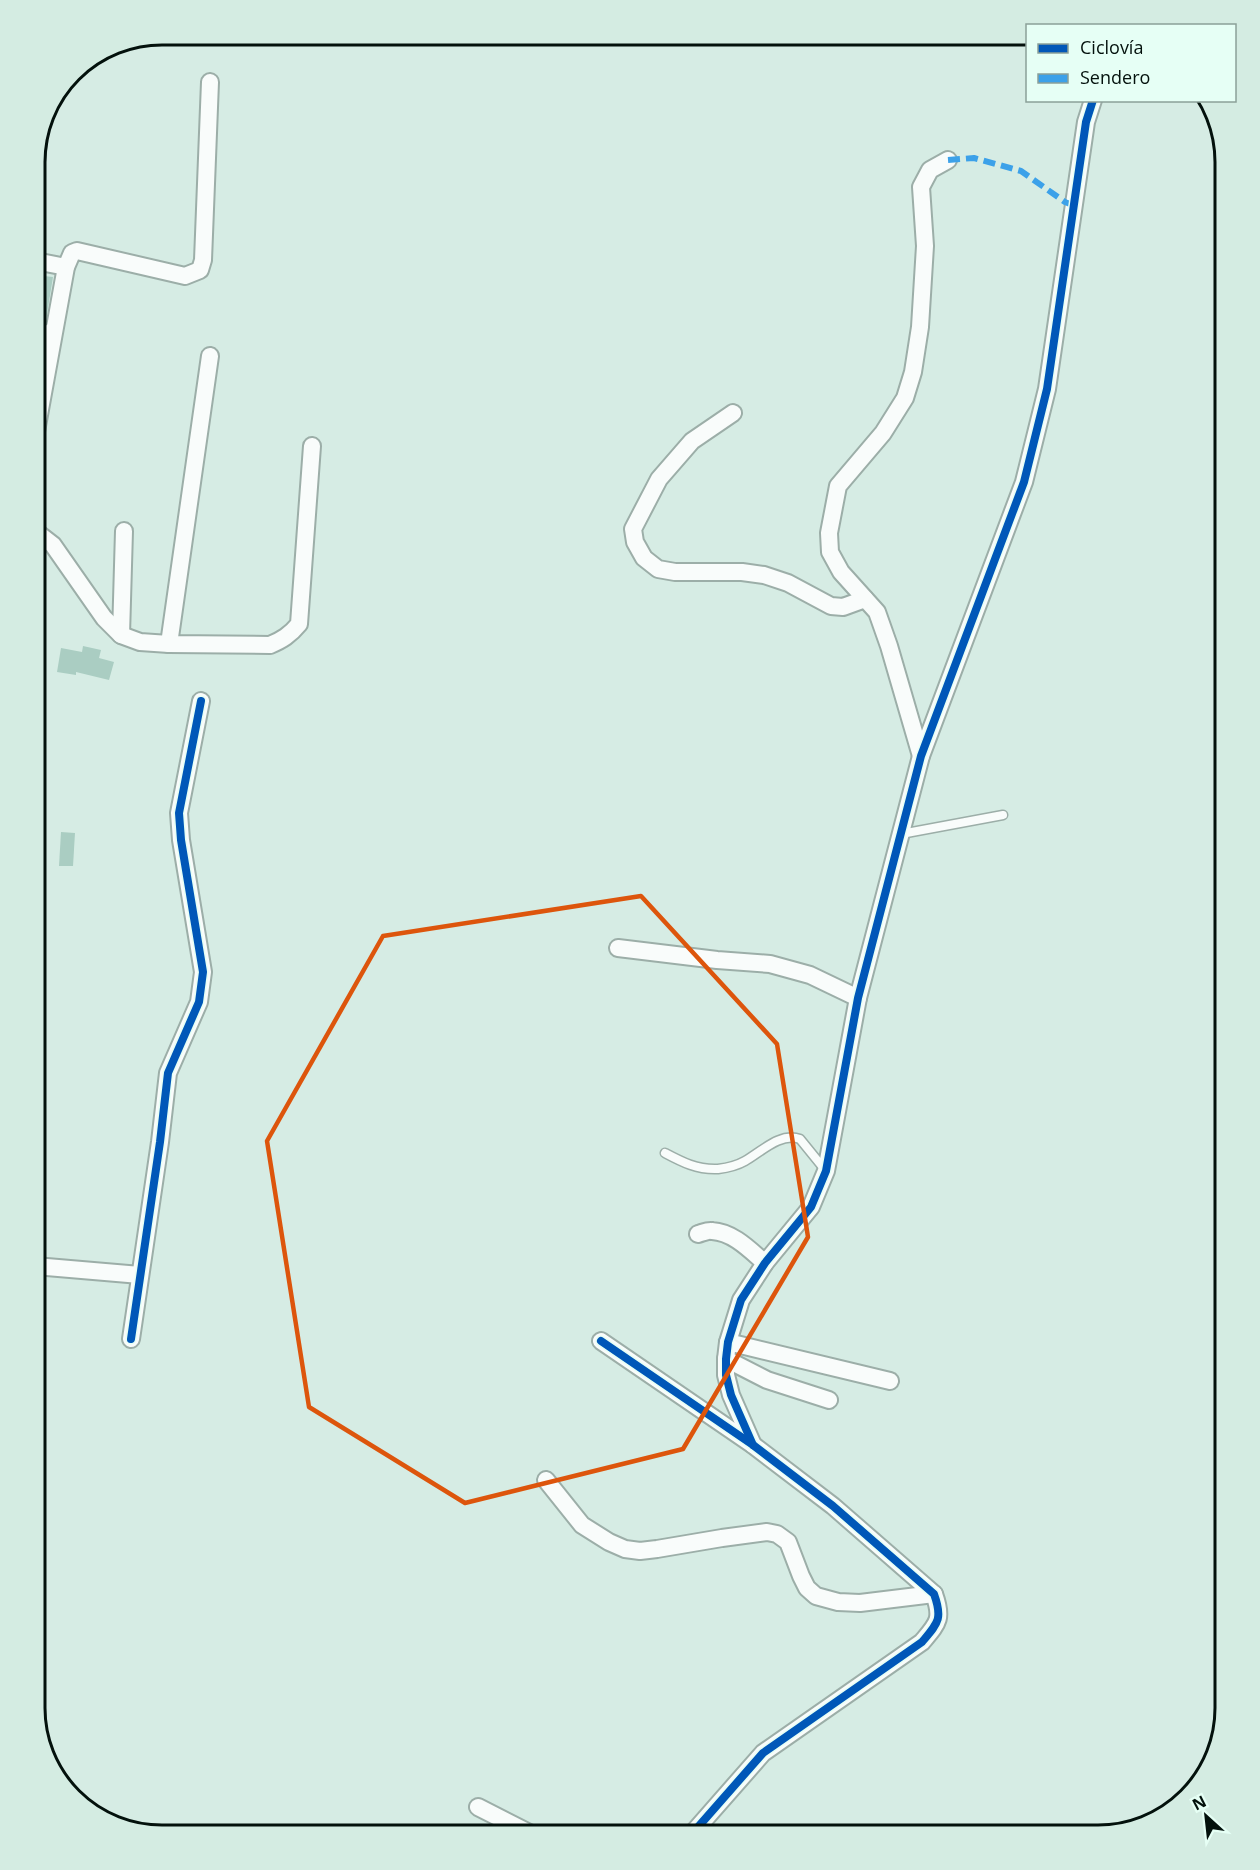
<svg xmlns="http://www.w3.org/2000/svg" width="1260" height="1870" viewBox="0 0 1260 1870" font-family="'Open Sans',sans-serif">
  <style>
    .building { fill: #aacdc2 }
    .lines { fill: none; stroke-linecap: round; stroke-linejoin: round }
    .service-casing { stroke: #9caea8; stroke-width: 11 }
    .minor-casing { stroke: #9caea8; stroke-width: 20 }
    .service { stroke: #f9fcfb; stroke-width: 8 }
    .minor { stroke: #f9fcfb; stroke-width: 16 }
    .quiet { stroke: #3ca1e9; stroke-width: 6; stroke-dasharray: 12 6; stroke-linecap: butt }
    .cycleway-casing { stroke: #e6fff5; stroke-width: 11 }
    .cycleway { stroke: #0057b8; stroke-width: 8 }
    .marked { fill: none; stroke: #dd550c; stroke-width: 4.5; stroke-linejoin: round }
    .rim { fill: none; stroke: #03110c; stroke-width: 3 }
  </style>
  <rect width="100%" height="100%" fill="#d6ece4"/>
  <g class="building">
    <path d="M35,275l18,2 -7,43 -11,-3z"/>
    <path d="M83,646l18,4 -2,8 15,4 -5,18 -33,-8v3l-19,-3 4,-24 21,4z"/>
    <path d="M61,832l14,1 -2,33h-14z"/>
  </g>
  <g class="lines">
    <g class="service-casing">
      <g id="service">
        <path d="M901,834l102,-19"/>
        <path d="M665,1153c17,9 32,17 53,16 8,-1 20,-4 27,-8 16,-9 35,-29 55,-22l26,32"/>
      </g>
    </g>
    <g class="minor-casing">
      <g id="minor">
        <path d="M35,171l4,-37"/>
        <path d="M35,261l31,6"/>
        <path d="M35,340l18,-9"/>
        <path d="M733,413l-41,28 -33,38 -26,50 2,13 9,16 14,11 17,3h67l22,3 24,8 43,23 12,1 22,-8"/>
        <path d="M35,437l31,-170 6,-14 5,-2 108,25 15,-6 3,-10 7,-178"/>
        <path d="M35,531l18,14 51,73 17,17 19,7 29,2 101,1c12,-5 20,-10 29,-21l13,-178"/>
        <path d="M121,635l3,-104"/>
        <path d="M169,644l41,-288"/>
        <path d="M921,756l-32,-110 -12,-34 -36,-40 -11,-20 -1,-19 9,-47 45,-53 22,-35 8,-26 7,-45 5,-81 -4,-59 9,-17 18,-10"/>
        <path d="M618,948l99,12 53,4 40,11 48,23"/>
        <path d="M698,1234c4,-1 10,-4 14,-3 21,1 38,19 53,32"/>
        <path d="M35,1266l105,9"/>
        <path d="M131,1339l29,-197 8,-69 31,-71 4,-30 -22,-132 -2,-27 22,-112"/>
        <path d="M601,1341l152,104 80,61 101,88c9,25 4,29 -12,48l-159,111 -72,82"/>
        <path d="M728,1342l162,39"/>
        <path d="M726,1359l41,21 62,20"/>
        <path d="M753,1445l-22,-50 -5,-20v-16l2,-17 13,-42 24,-37 46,-56 15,-36 32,-173 63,-242 103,-274 23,-93 39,-267 7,-22"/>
        <path d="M546,1480l36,45 27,17 16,7 15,2 17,-2 65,-11 45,-6 10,2 11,8 13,34 6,12 9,8 22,6 22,1 74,-9"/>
        <path d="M478,1807l55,28"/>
      </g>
    </g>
    <use href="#service" class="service"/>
    <use href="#minor" class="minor"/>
    <path class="quiet" d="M948,160l26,-2 47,13 44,31 10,4"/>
    <g class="cycleway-casing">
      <g id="cycleway">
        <path d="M131,1339l29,-197 8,-69 31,-71 4,-30 -22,-132 -2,-27 22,-112"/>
        <path d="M601,1341l152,104 80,61 101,88c9,25 4,29 -12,48l-159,111 -72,82"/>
        <path d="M753,1445l-22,-50 -5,-20v-16l2,-17 13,-42 24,-37 46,-56 15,-36 32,-173 63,-242 103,-274 23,-93 39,-267 7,-22"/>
      </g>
    </g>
    <use href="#cycleway" class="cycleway"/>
  </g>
  <path class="marked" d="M641,896l136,148 31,193 -125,212 -218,54 -156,-96 -42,-266 116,-205z"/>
  <path d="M0 0H1260V1870H0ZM162 45H1098A117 117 0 0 1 1215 162V1708A117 117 0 0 1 1098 1825H162A117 117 0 0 1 45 1708V162A117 117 0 0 1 162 45Z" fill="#d4ece2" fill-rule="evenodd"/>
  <path class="rim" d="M162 45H1098A117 117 0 0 1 1215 162V1708A117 117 0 0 1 1098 1825H162A117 117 0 0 1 45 1708V162A117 117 0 0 1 162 45Z"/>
  <rect x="1026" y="24" width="210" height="78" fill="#e6fff5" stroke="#8ba098" stroke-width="1.5"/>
  <rect x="1038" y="44" width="30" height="9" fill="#0057b8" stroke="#8ba098" stroke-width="1.5"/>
  <text x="1080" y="54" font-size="18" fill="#03110c">Ciclovía</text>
  <rect x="1038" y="74" width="30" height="9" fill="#3ca1e9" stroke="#8ba098" stroke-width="1.5"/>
  <text x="1080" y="84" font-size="18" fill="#03110c">Sendero</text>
  <g transform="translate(1206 1816) rotate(333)" stroke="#e6fff5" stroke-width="4.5" paint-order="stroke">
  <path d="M0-4.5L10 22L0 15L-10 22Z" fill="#03110c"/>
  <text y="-9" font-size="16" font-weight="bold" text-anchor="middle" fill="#03110c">N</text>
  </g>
</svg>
